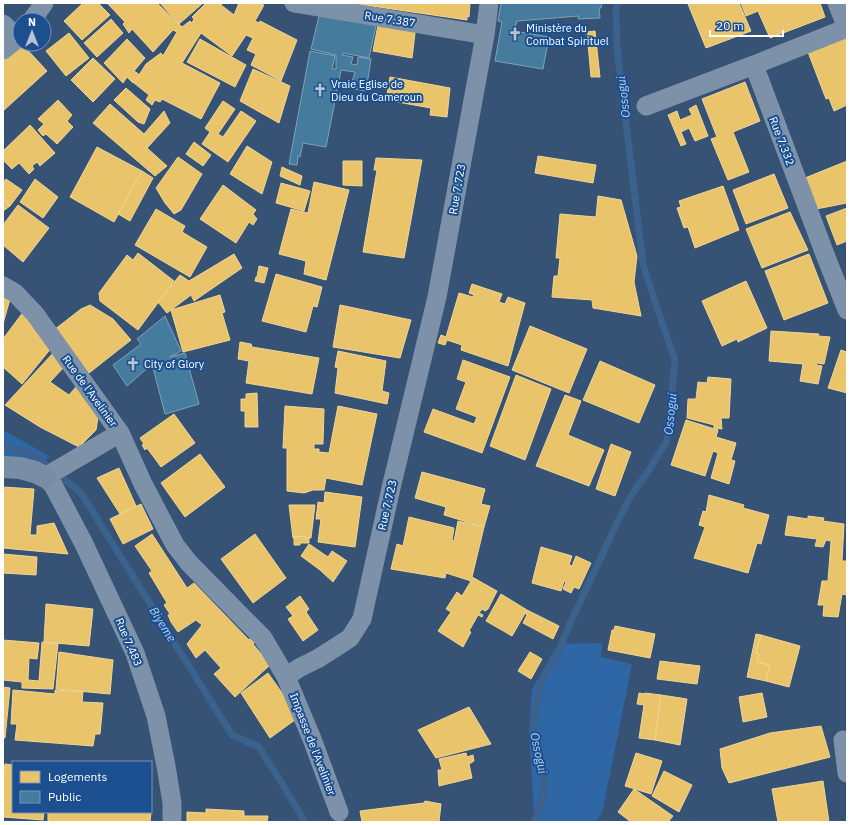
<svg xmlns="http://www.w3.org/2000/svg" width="850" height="825" viewBox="0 0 850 825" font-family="'IBM Plex Sans',sans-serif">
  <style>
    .green { fill: #2f66a5 }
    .homes { fill: #e9c46a; stroke: #f0d697 }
    .public { fill: #457b9d; stroke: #7da3ba }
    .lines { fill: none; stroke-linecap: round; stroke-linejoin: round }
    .stream { stroke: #3b618d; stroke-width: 7 }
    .street { stroke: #7d92a8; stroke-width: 19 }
    .secondary { stroke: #798da4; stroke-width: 22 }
    .labels { text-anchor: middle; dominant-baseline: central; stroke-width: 4; stroke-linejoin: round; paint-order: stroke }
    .street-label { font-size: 11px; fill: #fff; stroke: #1b4f8f }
    .poi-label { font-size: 11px; fill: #fff; stroke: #1b4f8f; text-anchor: start }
    .water-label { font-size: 12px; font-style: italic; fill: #b5d3f5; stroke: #1b4f8f }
  </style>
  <rect width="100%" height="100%" fill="#365274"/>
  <g class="green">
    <path d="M3,430l46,26 -5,9 -41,-5z"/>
    <path d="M602,643l-1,14 31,7 -29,145 -6,13h-67l4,-8 -5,-80 3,-45 26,-45z"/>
  </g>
  <g class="homes">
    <path d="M83,3h15l12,12 -28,25 -18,-19z"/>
    <path d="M107,3h50l25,24 8,-6 2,2 2,-4 -2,-2 14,-14h16l-1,2 13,10 5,-12h10l15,2 -9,16 4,2 1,-2 37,19 -16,41 -30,-16 5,-11 -9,-4 6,-12 -7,-3 -14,21 -31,-23 -19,30 38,20 -19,36 -39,-20 -2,3 -5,-2 -3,5 -6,-5 3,-5 -15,-12 12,-19 15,-11 2,3 14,-24 -4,-2 -20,22 -21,-23 -3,4 -6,-9 2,-2z"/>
    <path d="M160,3h43l-24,21z"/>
    <path d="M351,3h119l-1,14 -2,-1v4z"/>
    <path d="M692,3h47l12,28 -45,17 -18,-44z"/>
    <path d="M741,3h79l5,14 -55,21 -12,-27 -12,5z"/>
    <path d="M111,19l12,14 -26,24 -13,-14z"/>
    <path d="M378,25h38l-4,33 -39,-7z"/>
    <path d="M595,31l5,46h-9l-4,-45z"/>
    <path d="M69,33l20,25 -23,18 -20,-25z"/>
    <path d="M847,36v69l-13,6 -5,-13 -3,1 -18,-47z"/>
    <path d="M127,39l18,19 -11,13 6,4 -7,8 -6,-6 -4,6 -19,-20z"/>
    <path d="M200,39l46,26 -11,22 -48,-25z"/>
    <path d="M22,44l25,27 -44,40v-52z"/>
    <path d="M93,58l22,21 -22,23 -22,-22z"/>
    <path d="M253,69l37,17 -11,37 -39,-22z"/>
    <path d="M390,77l60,11 -3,29 -17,-2 1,-7 -45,-8z"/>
    <path d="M745,82l15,39 -27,11 16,40 -21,8 -17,-41 6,-2 -15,-38z"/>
    <path d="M126,88l24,21 -6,15 -6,-2 -24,-22z"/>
    <path d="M58,100l14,15 -5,6 6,6 -16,17 -11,-10 -3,2 -5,-6 6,-6 -6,-5z"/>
    <path d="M223,101l12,8 -17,25 5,3 18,-26 15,10 -28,41 -26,-18 8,-12 -5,-4z"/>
    <path d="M110,104l34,30 20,-23 6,12 -23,25 20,18 -12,10 -62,-53z"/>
    <path d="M696,105l12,31 -13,5 -6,-13 -8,4 5,12 -5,2 -13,-31 9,-4 3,9 12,-5 -3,-6z"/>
    <path d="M30,125l25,28 -15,13 -3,-4 -5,4 2,3 -5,5 -10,-11 -7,6 -9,-9v-9z"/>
    <path d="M194,142l17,13 -8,11 -17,-12z"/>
    <path d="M247,146l25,16 -10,32 -32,-20z"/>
    <path d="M97,147l45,24 -28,51 -44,-25z"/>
    <path d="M538,156l58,9 -3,18 -58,-10z"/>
    <path d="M178,157l24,17 -21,36 -7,4 -9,-11 -9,-15z"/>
    <path d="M376,158l46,2 -18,98 -41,-6 14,-82h-3z"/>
    <path d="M343,161h19v25l-19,-1z"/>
    <path d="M847,161v42l-31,6 -11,-31z"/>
    <path d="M282,167l20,9 -2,9 -20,-9z"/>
    <path d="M142,171l11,7 -23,43 -12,-7z"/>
    <path d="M774,174l14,34 -42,16 -13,-34z"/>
    <path d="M6,179l16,11 -12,16 -7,-7v-17z"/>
    <path d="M35,179l23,18 -15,21 -23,-16z"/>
    <path d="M314,182l35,8 -23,90 -22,-6 2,-13 -27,-7 12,-45 17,4z"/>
    <path d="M281,183l29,8 -6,20 -28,-8z"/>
    <path d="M223,185l33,25 -3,4 4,5 -4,6 -4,-3 -13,21 -36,-24z"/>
    <path d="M723,186l16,44 -44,18 -7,-21 -4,1 -7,-20 4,-1 -2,-6z"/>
    <path d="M598,196l23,4 16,56 -3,26 7,34 -48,-8 -1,-8 -40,-3 2,-21h4l2,-18h-4l4,-44 36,3z"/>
    <path d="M3,199l7,7 -7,5z"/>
    <path d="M18,205l31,23 -26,34 -20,-17v-20z"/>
    <path d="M847,208v33l-10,4 -11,-29z"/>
    <path d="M156,209l29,17 -3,6 25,15 -17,30 -55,-32z"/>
    <path d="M790,212l18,38 -46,18 -16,-39z"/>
    <path d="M138,253l36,28 -36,49 -38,-29 -1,-8 28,-38 6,5z"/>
    <path d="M234,254l8,14 -48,33 -3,-6 -24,18 -9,-11 22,-27 9,6z"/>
    <path d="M809,254l19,49 -44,17 -19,-49z"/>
    <path d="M259,266l9,2 -4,15 -9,-2 1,-4h1z"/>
    <path d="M276,274l46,13 -5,20 -4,-1 -7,26 -44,-11z"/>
    <path d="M746,281l21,47 -29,14 -1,-3 -15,7 -20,-45z"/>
    <path d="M472,284l30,10 -3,8 6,2 3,-7 17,6 -17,63 -47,-16 1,-5 -15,-5 -2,5 -7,-2 3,-8 5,2 13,-44 14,4 1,-2 -5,-2z"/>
    <path d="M220,295l5,17 -3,1 8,27 -47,12 -12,-42z"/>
    <path d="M3,298l7,1 -7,25z"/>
    <path d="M90,305l23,14 18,21 -42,33 -35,-43 27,-21z"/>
    <path d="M340,305l71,15 -11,38 -67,-11z"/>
    <path d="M24,311l28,36 -30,37 -19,-17v-28z"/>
    <path d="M530,326l57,23 -18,44 -57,-23z"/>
    <path d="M771,331l48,3 -1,2 12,1 -6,27 -7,-1 -1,2 6,1 -4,18 -18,-3 3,-17 -34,-3z"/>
    <path d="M240,342l11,2 1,3 67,11 -7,36 -66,-11 3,-22 -11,-2z"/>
    <path d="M841,350l6,2v41l-19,-5z"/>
    <path d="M55,351l10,15 -15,16 19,13 8,-9 21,31 -2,13 -17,17 -39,-20 -35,-22z"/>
    <path d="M338,351l48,10 -4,30 7,2 -2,11 -52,-11 3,-25 -3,-1z"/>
    <path d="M463,360l47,17 -28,76 -58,-21 9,-23 41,15 3,-7 -21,-8 10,-27 -9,-3z"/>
    <path d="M600,361l55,24 -16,38 -56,-23z"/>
    <path d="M516,375l35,14 -26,71 -35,-14z"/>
    <path d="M708,377l23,2 -2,39h-8l1,11 -8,-1v-3l-27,-7 1,-19h8l2,-17 9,1z"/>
    <path d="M257,393l1,34h-13v-16h-4v-12h5v-5z"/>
    <path d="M565,395l16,6 -13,34 36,15 -15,36 -53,-20z"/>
    <path d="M285,406l39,3 -1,35h-9v5h5v3l10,1 9,-47 39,8 -15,71 -36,-7 -2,12h-11l-9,3 -17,-2v-43h-4z"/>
    <path d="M174,414l21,29 -34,24 -14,-19 -2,2 -3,-5 2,-1 -4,-6z"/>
    <path d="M686,420l32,10 -2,7 20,6 -5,17 4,1 -6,23 -18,-6 7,-25 -5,-2 -8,25 -34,-11z"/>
    <path d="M611,444l20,8 -16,44 -19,-7z"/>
    <path d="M200,454l25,33 -40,30 -24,-34z"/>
    <path d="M119,468l17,38 -16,8 -23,-36z"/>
    <path d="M422,472l63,17 -4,15 9,2 -6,21 -40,-12 2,-8 -31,-9z"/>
    <path d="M3,487l31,2 -4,46h7v-9l17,-3 14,31 -65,-6z"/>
    <path d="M325,492l37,5 -7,50 -37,-5 3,-23h-5l2,-17 6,1z"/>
    <path d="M709,495l35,10 -1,3 26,7 -8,29 -4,-1 -9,30 -54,-15 11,-31 -6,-2 4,-14 3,1z"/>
    <path d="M141,504l12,25 -30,15 -13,-25z"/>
    <path d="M289,505h26l-4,33h-18z"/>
    <path d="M788,516l20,3v-3l16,2 -1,3 21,3 -2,37h5v34l-5,-1 -4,23 -15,-1 1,-11h-6l4,-24h6l3,-40 -5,-1 -3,7 -8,-1 2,-7 -32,-4z"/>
    <path d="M409,517l45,11 -2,12 2,1 4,-20 26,6 -12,50 25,14 -9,18 -3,2 -3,-2 -3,4 4,2 -1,2 -4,-2 -9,16 2,1 -8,15 -25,-16 13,-19 -5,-3 11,-17 5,4 9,-15 -25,-8 -1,5 -54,-9 6,-25 6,2z"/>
    <path d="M152,534l35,54 7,-5 55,57 4,-5 4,4 -4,5 17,21 -35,32 -21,-23 7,-6 -16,-18 -9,8 -9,-14 15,-19 -6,-5 -18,12 -7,-10 -3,-7 2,-1 -6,-9 3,-2 -18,-30 3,-2 -17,-25z"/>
    <path d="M255,534l31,44 -33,25 -32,-44z"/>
    <path d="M305,536v2h4v5h-9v2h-6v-8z"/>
    <path d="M309,544l19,13 4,-6 15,10 -14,21 -13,-12 -19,-14z"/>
    <path d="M541,547l31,9 -3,9 3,1 4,-10 15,7 -12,26 -5,-2 -3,6 -8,-4 3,-7 -2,-1 -3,10 -29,-8z"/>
    <path d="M3,554l34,3 -1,18 -33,-2z"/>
    <path d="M501,594l26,16 -15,26 -26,-15z"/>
    <path d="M300,596l9,13 -3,3 12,18 -15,11 -15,-22 5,-3 -7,-9z"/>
    <path d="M46,604l47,5 -4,37 -45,-4z"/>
    <path d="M527,610l32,16 -6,13 -30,-16 4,-8 -2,-2z"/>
    <path d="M615,626l40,8 -5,24 -42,-8 4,-20h2z"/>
    <path d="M756,634l5,1 -5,18 3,1 -2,8 13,3 -4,16 -19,-4z"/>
    <path d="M761,635l39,11 -11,41 -23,-6 4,-16 -13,-3 2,-8 -3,-1z"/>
    <path d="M3,640l36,3 -2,16 -8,-1 -1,22 11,1 3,-39 16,2 -5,45 -31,-1v-6l-19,-2z"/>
    <path d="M59,652l54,8 -3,34 -54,-5z"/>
    <path d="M530,652l12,7 -11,20 -13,-8z"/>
    <path d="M660,661l40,5 -3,18 -40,-5z"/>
    <path d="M268,673l31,44 -29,21 -29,-45z"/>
    <path d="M3,687l7,1 -5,50h-2z"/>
    <path d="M13,690l42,4v-4l28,2 -1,10 21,1 -3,31h-5l-2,12 -78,-6 2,-16h-6z"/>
    <path d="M639,693l6,1v-1l16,2 -6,45 -16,-2 5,-33 -7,-1z"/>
    <path d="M762,693l5,24 -24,5 -4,-25z"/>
    <path d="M661,695l26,4 -7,46 -25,-5z"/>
    <path d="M469,707l22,37 -55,14 -18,-28z"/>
    <path d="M821,726l9,31 -101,26 -7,-15 -2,-19 50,-16z"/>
    <path d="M466,753l1,4 6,-2 1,6 -5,3 3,14 -33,8 -1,-16h4l-3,-11z"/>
    <path d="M636,753l26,8 -11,33 -26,-8z"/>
    <path d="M5,764l8,1v47h31l-1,8 -40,-3v-38z"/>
    <path d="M664,771l28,14 -13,27 -27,-16z"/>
    <path d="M823,781l6,41h-51l-6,-33z"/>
    <path d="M634,789l39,27 -5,6h-37l-13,-10z"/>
    <path d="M425,801l16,3 -2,18h-77l-2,-11 64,-8z"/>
    <path d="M206,809l38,2v5h24l-1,6h-80v-10l19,1z"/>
    <path d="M48,812h103l-1,10h-102z"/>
  </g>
  <g class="public">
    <path d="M501,3h101l-1,5h-2l1,10 -22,1 1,-3 -62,5 -3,10 35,6 -6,32 -48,-8 7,-39 -4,-1z"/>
    <path d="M320,12l57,9 -8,37 -26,-5 -1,2 11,2 -2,7 6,1 1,-8 13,2 -5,32 -16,-3 5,-16 -14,-2 -15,77 -23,-4 -3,14 -2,-1 -1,9 -8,-1 21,-113 25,5 -3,13h4v-14l-25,-6z"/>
    <path d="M165,316l16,35 -11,6 15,-4 14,51 -34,10 -13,-50 -25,22 -14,-21 28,-21 -4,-5z"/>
  </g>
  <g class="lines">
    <g class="stream">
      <path d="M3,446l32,10 46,37 151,242 27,12 22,35 24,40"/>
      <path d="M535,822l8,-26 2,-17 -12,-54 9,-46 13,-19 16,-39 48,-102 12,-23 18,-26 18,-29 8,-81 -19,-55 -13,-41 -26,-216 -1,-36 1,-9"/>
    </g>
    <g class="street">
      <path d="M294,3l191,32"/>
      <path d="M837,3l10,25"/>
      <path d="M32,20l12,-17"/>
      <path d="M3,24l15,14"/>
      <path d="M847,28l-93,37 72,192 21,53"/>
      <path d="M3,50l15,-12 2,-2"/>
      <path d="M646,106l108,-41"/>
      <path d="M3,286l12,7 20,21 85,119 -75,44 8,8 31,59 51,109 21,63 10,50 6,37v19"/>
      <path d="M120,433l23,51 32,61 14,18 74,75 23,39 13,-9 20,-10 31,-20 12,-19 29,-131 46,-191 48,-262 4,-32"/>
      <path d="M286,677l26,62 27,73"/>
      <path d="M843,740l4,33"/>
    </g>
    <path class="secondary" d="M3,467l17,1 15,4 10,5"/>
  </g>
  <defs>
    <g id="church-bare" transform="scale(1.08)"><path d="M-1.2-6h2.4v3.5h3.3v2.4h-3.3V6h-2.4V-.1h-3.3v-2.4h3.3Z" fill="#b9c2ce" stroke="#1b4f8f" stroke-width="2.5" paint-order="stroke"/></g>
  </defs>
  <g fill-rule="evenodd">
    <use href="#church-bare" x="515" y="34"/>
    <use href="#church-bare" x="320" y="90"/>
    <use href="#church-bare" x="133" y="364"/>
  </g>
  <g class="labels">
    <g class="street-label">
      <text transform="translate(390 19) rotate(9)">Rue 7.387</text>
      <text transform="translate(782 141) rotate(69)">Rue 7.332</text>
      <text transform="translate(457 189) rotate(-80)">Rue 7.723</text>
      <text transform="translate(90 391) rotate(54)">Rue de l'Avelinier</text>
      <text transform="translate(387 505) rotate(-77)">Rue 7.723</text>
      <text transform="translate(129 642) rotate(67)">Rue 7.483</text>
      <text transform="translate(313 744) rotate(69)">Impasse de l'Avelinier</text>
    </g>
    <g class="poi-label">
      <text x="526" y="28">Ministère du<tspan x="526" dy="13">Combat Spirituel</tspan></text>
      <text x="331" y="84">Vraie Eglise de<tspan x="331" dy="13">Dieu du Cameroun</tspan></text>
      <text x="144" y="364">City of Glory</text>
    </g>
    <g class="water-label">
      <text transform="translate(623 97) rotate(-97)">Ossogui</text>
      <text transform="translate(670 414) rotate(-84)">Ossogui</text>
      <text transform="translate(163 624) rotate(58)">Biyeme</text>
      <text transform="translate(539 753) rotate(78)">Ossogui</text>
    </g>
  </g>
  <rect width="850" height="825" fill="none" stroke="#ffffff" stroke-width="8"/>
  <rect x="12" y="761" width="140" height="52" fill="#1b4f8f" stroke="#7695bc"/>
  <rect x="20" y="771" width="20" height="12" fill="#e9c46a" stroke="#7695bc"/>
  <text x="48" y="781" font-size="12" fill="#ffffff">Logements</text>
  <rect x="20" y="791" width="20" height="12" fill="#457b9d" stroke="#7695bc"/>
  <text x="48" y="801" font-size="12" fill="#ffffff">Public</text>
  <g transform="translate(32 32)"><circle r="19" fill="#1b4f8f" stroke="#7695bc"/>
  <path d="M0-3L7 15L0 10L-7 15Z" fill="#b9c2ce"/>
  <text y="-6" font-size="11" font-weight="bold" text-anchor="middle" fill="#ffffff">N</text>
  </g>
  <path d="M710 30v6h73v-6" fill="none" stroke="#ffffff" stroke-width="2"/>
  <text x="716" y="30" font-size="12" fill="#ffffff" stroke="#1b4f8f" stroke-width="3" paint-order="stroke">20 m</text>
</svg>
